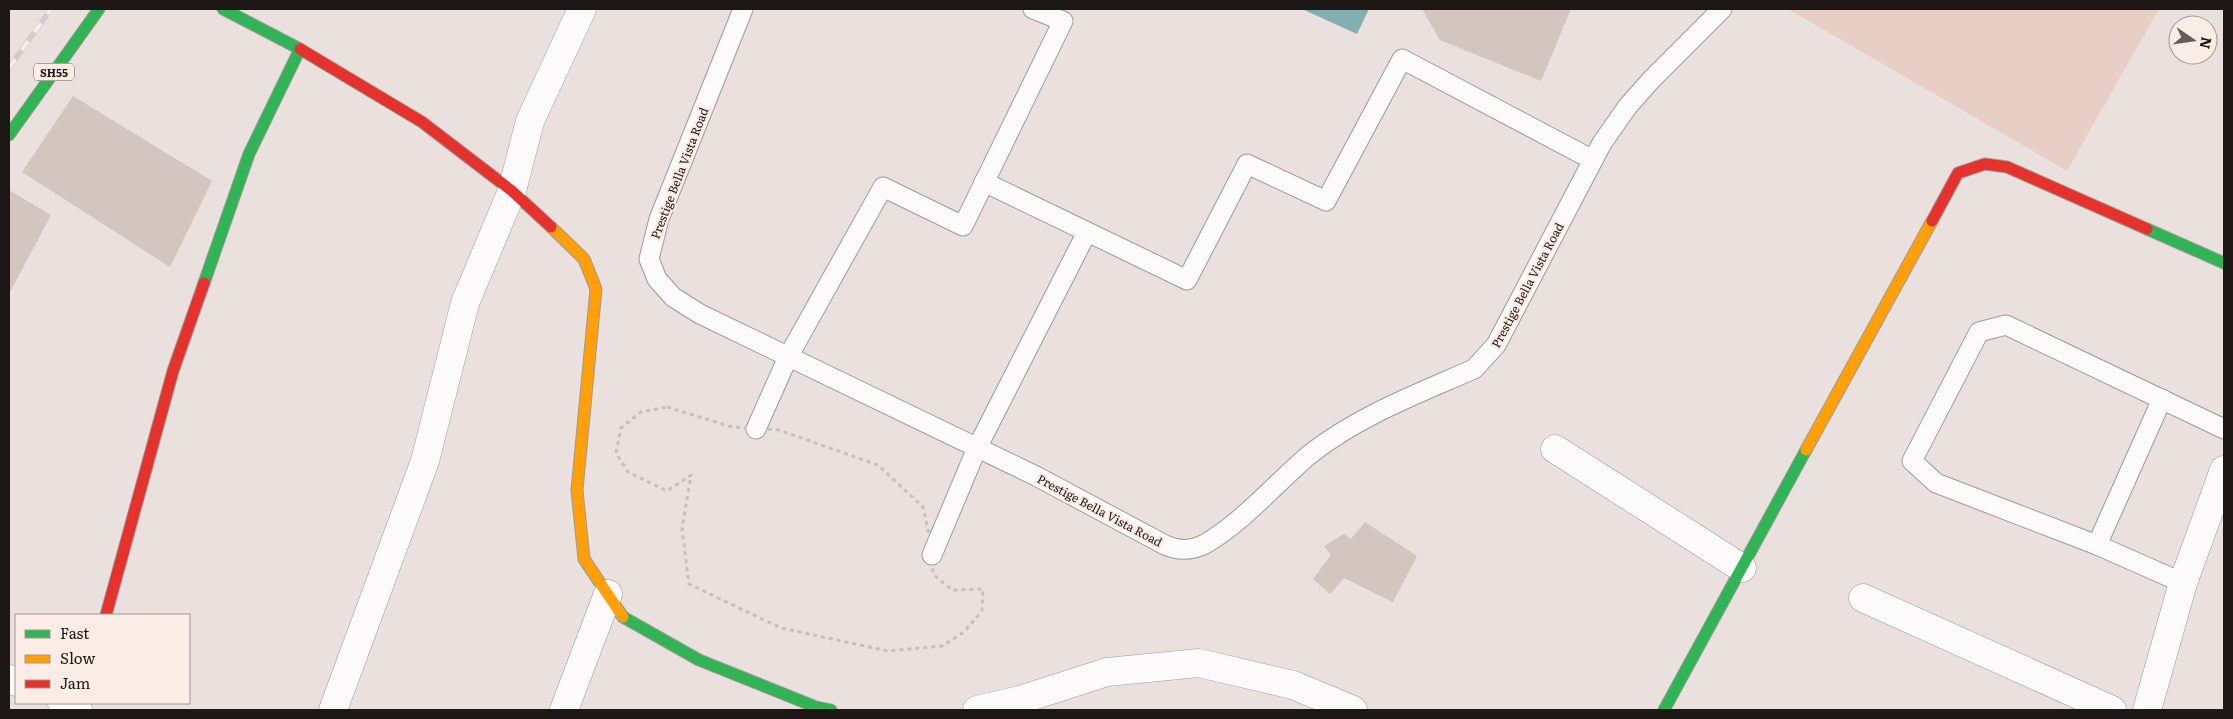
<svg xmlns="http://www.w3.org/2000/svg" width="2233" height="719" viewBox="0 0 2233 719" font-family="Literata,serif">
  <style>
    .green { fill: #e8cfc6 }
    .water { fill: #84afb0 }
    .building { fill: #d3c5c0 }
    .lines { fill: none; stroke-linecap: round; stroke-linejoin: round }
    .lane-casing { stroke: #a09996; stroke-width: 21 }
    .street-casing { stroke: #a09996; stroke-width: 29 }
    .fast-casing { stroke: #a09996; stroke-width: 13 }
    .slow-casing { stroke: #a09996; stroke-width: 13 }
    .jam-casing { stroke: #a09996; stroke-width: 13 }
    .path { stroke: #c5c1bf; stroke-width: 3; stroke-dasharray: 4 4; stroke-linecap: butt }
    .lane { stroke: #fcfafa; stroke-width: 19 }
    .street { stroke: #fcfafa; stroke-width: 28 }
    .fast { stroke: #30b455; stroke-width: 11 }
    .slow { stroke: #ff9f0a; stroke-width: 11 }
    .jam { stroke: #e5322d; stroke-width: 11 }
    .rail-casing { stroke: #d0cdcc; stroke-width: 5.5 }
    .rail { stroke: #fcece6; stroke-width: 4; stroke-dasharray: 11; stroke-linecap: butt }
    .labels { text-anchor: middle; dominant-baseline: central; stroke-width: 4.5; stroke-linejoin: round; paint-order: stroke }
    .shield { fill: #fcece6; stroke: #5f5653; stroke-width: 1 }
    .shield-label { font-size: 11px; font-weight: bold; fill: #1c1614 }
    .street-label { font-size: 12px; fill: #1c1614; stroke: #fcece6 }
  </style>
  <rect width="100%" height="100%" fill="#eae1de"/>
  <path class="green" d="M1788,9h371l-92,162z"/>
  <path class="water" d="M1302,9h67l-12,25z"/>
  <g class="building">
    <path d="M1422,9h149l-30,72 -101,-41z"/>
    <path d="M73,96l139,85 -42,86 -148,-95z"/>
    <path d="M9,190l42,25 -42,79z"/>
    <path d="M1365,522l52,34 -24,46 -49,-24 -14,16 -17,-15 18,-24 -7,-9 20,-12 7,5z"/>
  </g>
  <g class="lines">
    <g class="lane-casing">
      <g id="lane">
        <path d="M743,9l-84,210 -10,40 8,20 16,18 27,17 336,162 129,69c14,6 26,6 40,-1 39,-23 70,-60 104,-89 49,-39 108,-61 165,-86l22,-24 106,-202 26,-37 23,-26 71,-71"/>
        <path d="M984,182l203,98 60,-116 79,37 76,-142 191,101"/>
        <path d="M756,429l32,-72 95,-170 80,39 100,-205 -30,-12"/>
        <path d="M2097,545l65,-146"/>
        <path d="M932,555l45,-107 110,-216"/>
        <path d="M2183,583l-86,-38 -161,-62 -24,-22 67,-129 27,-7 218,104"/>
      </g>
    </g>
    <g class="street-casing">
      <g id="street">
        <path d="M1555,449l187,119"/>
        <path d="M1863,598l249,112"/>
        <path d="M9,679l7,3"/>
        <path d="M62,703l16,7"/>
        <path d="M333,710l92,-249 40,-158 47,-112 18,-70 52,-112"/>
        <path d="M564,710l44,-116"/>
        <path d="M977,710l43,-10 87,-28 92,-9 94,22 60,25"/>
        <path d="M2147,710l36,-127 41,-113"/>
      </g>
    </g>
    <g class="fast-casing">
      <g id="fast">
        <path d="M9,135l90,-126"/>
        <path d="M2147,229l77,34"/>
        <path d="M204,283l45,-129 51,-105 -77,-40"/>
        <path d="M623,617l76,43 117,47 15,3"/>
        <path d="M1664,710l142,-260"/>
      </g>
    </g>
    <g class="slow-casing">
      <g id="slow">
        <path d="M551,227l33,32 12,30 -19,201 7,69 39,58"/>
        <path d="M1806,450l126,-229"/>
      </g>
    </g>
    <g class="jam-casing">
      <g id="jam">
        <path d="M300,49l122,73 90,69 39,36"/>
        <path d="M1932,221l26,-48 27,-9 22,3 140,62"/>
        <path d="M106,615l67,-244 31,-88"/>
      </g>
    </g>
    <path class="path" d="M667,407l65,20 47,3 99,35 45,42 8,36 2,31 19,16 31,-1 -1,22 -18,21 -22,14 -54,5 -107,-23 -92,-44 -7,-55 9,-54 -24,16 -39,-19 -12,-19 5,-25 20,-16z"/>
    <use href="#lane" class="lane"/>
    <use href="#street" class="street"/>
    <use href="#fast" class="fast"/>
    <use href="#slow" class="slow"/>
    <use href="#jam" class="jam"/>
    <g class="rail-casing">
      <path id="rail" d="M9,68l42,-59"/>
    </g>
    <use href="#rail" class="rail"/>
  </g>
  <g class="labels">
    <rect class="shield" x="34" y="63.5" width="40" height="17" rx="4"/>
    <g class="shield-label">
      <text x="54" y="72">SH55</text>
    </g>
    <g class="street-label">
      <text transform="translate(679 173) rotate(-69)">Prestige Bella Vista Road</text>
      <text transform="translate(1527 285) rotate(-62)">Prestige Bella Vista Road</text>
      <text transform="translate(1100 510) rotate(28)">Prestige Bella Vista Road</text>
    </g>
  </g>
  <rect width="2233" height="719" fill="none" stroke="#1c1614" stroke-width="20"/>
  <rect x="15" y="614" width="175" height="90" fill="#fcece6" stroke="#a29692"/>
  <rect x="25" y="630" width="25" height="8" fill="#30b455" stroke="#a29692"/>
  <text x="60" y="639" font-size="15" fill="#1c1614">Fast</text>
  <rect x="25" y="655" width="25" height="8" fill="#ff9f0a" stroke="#a29692"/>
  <text x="60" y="664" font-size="15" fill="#1c1614">Slow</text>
  <rect x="25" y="680" width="25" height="8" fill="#e5322d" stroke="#a29692"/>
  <text x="60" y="689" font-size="15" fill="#1c1614">Jam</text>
  <g transform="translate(2193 40) rotate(103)"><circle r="24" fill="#fcece6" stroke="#a29692"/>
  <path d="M0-4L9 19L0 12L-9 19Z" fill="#645d5b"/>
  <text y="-8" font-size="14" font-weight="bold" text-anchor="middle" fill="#1c1614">N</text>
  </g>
</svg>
